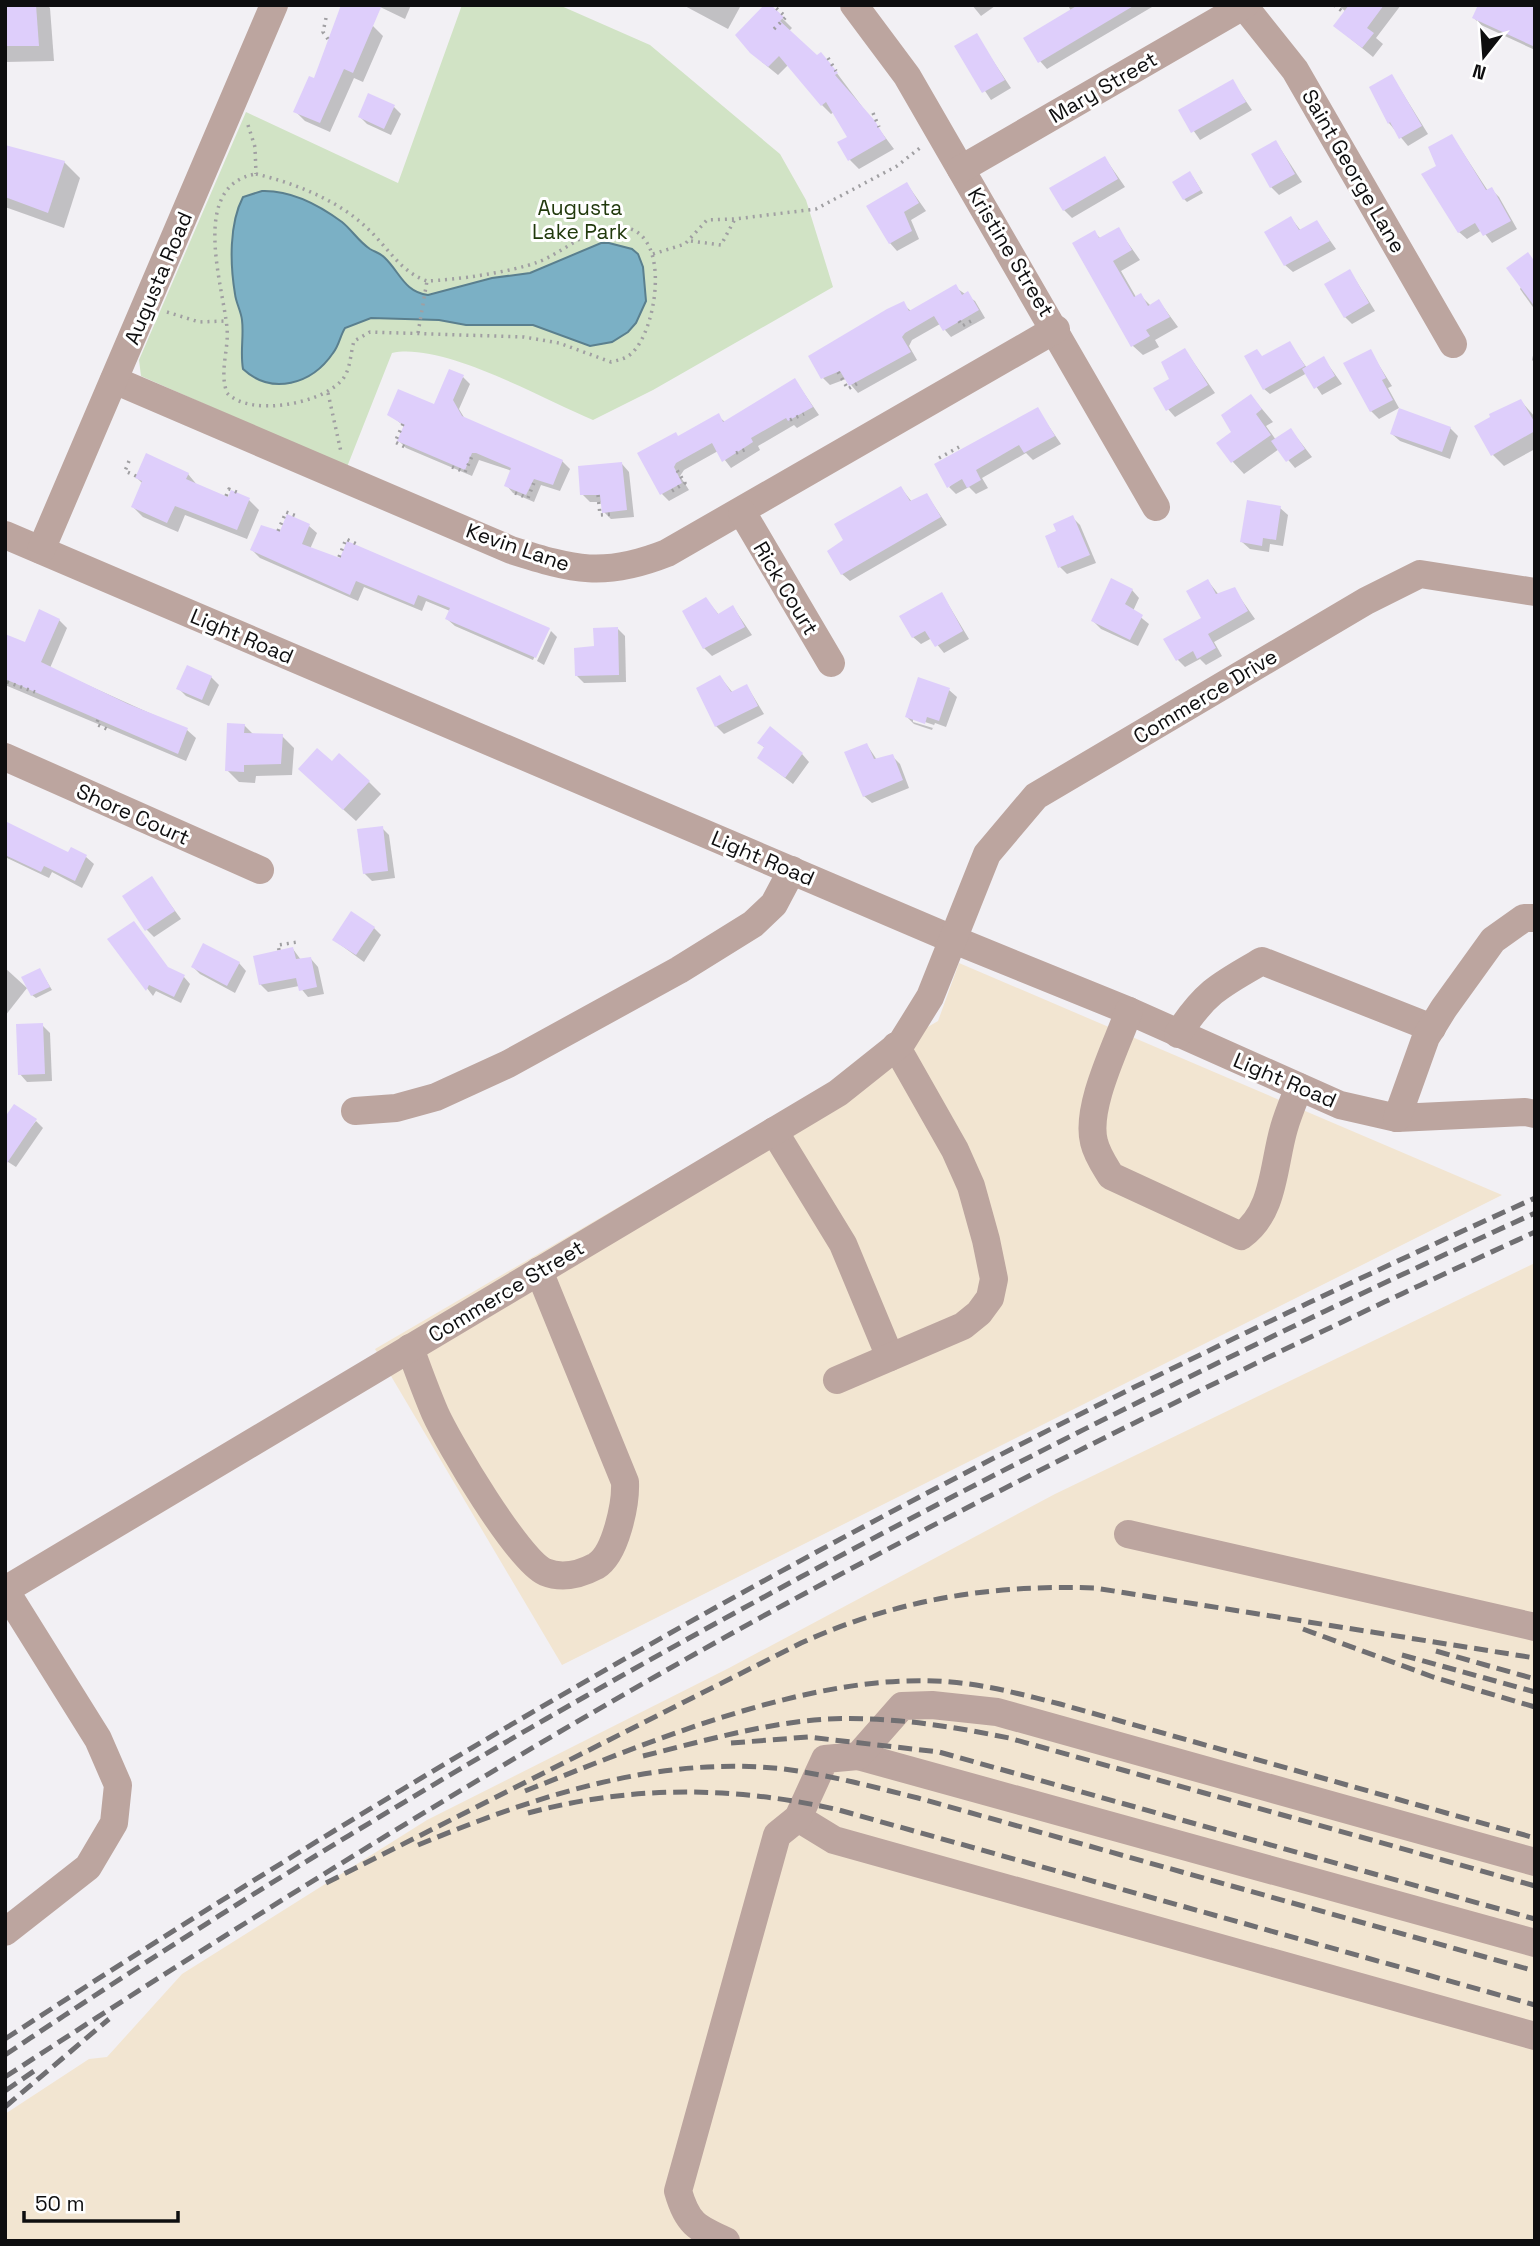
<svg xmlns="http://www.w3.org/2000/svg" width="1540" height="2246" viewBox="0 0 1540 2246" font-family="'Space Grotesk',sans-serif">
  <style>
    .industrial { fill: #f2e5d1 }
    .green { fill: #d1e3c5 }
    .water { fill: #7bb0c5; stroke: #5a7f8e; stroke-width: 2 }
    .shadow { fill: #0003; fill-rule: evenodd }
    .building { fill: #decefb }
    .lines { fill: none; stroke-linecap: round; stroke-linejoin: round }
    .path { stroke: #a09fa2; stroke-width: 3.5; stroke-dasharray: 2 5; stroke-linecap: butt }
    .minor { stroke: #bca59f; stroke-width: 28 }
    .rail { stroke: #706f72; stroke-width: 5; stroke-dasharray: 14 7; stroke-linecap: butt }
    .labels { text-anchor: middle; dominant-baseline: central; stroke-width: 6; stroke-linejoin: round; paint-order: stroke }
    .street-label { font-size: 21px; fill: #0e0e0f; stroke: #fff }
    .park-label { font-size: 21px; fill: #21390c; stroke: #fff }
  </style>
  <rect width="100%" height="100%" fill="#f2f0f4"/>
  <g class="industrial">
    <path d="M959,963l543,232 -940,470 -187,-316 563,-328z"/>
    <path d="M1535,1263v978h-1530v-127l84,-55 18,-2 75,-83 245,-154 302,-152 326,-174z"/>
  </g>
  <path class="green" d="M462,5h97l91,40 130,109 26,46 27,87 -180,103 -60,30c-50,-21 -150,-78 -201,-67l-45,114 -206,-91 -2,-16 107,-248 152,71z"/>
  <path class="water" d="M262,191c29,-1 57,14 80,31 10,8 17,20 28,27 5,3 10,4 14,8 16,15 20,35 44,38l64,-17 38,-5 71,-30h8l23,6 6,5 5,13 3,34 -10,22 -8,9 -16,10 -22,4 -57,-21h-67l-27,-5 -68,-2 -26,10c-5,8 -6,18 -12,25 -21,31 -61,43 -90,16 -3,-17 1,-33 -1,-49 -1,-9 -6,-17 -7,-26 -5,-30 -6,-70 8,-97z"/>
  <g class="shadow">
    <path d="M5,5h42l3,3 4,53 -49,1z"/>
    <path d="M376,5h35l-6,14z"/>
    <path d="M683,5h55l2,2 -12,22z"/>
    <path d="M769,5l23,23 -3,3 28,27 13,6 64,85 -35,20 -9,-9 -1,-22 -15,-26 -3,2 -9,-9 -33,-41 -11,11 -16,-13z"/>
    <path d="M972,5h23v1l-14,10z"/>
    <path d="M1068,5h82l2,2 -105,62 -7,-8 31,-50z"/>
    <path d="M1338,5h63l-25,33 7,6 -10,13 -38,-31 10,-15z"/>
    <path d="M1474,18l61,1v31l-54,-25z"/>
    <path d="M373,26l10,10 -20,46 -9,-4 -24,54 -25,-11 -10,-10 20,-31z"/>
    <path d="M976,35l35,53 -20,12 -35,-53z"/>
    <path d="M1392,76l36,58 -20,12 -19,-23z"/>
    <path d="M1232,81l20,29 -52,30 -20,-29z"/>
    <path d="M394,107l7,7 -10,21 -24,-11 -7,-7z"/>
    <path d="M1452,136l36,55 3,-2 8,8 18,32 -25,14 -10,-13 -15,9 -8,-7 -21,-66z"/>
    <path d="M1276,142l26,40 -23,13 -8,-8z"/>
    <path d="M5,146l59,16 16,16 -16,50 -59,-21z"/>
    <path d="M1105,158l20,29 -53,31 -8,-8z"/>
    <path d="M1193,177l10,16 -16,9 -3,-3z"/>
    <path d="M907,184l19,27 -15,9 8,19 -22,12 -7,-8z"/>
    <path d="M1291,218l10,13 16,-9 19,27 -43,23 -8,-7z"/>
    <path d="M1118,229l22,31 -19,11 15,26 4,-2 11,11 8,-5 19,26 -23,13 4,7 -16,8 -10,-9 -39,-114 7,7z"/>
    <path d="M1535,262v48l-15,-21z"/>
    <path d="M1350,271l25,40 -23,13 -7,-7z"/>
    <path d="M955,287l20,14 10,17 -34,19 -11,-13 -28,16 -3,6 8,14 -59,33 -12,-14 -16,6 -7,-7 80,-74 9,8z"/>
    <path d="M1289,343l18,25 17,-9 18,25 -20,11 -15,-22 -37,21 -6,-5 -1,-32z"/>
    <path d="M1535,346v17l-3,-3z"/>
    <path d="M1185,350l30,43 -40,24 -7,-8 3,-29z"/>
    <path d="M1370,351l22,35 -4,2 11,20 -20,11 -8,-8z"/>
    <path d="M463,377l7,7 -11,25 6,10 97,42 8,8 -10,22 -19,-6 -7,17 -21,-9 -7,-8 6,-14 -33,-11 -7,16 -66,-28 -7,-7 6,-14 -16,-13 46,-8z"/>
    <path d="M795,380l24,35 -22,13 -3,-3 -36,21 2,4 -29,18 -13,-17 -34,19 -4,6 9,14 -20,11 -7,-7 17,-57 39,-21 7,6z"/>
    <path d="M1251,396l22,26 -7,4 10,14 15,-10 21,27 -17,11 -16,-19 -35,25 -11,-12 -14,-19 14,-10z"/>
    <path d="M1521,401l14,16v32l-31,17 -11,-11z"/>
    <path d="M1037,409l24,35 -28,16 -7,-7 -44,25 6,10 -12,6 -7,-7 -13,7 -7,-7z"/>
    <path d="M1450,428l8,8 -8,23 -50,-18 -8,-7z"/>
    <path d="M622,464l7,8 5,45 -23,2 -7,-7 -1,-10h-13l-8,-8z"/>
    <path d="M188,474l10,12 31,13 20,1 10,10 -12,29 -62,-24 -7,17 -35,-15 -10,-10 10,-23 -6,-6z"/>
    <path d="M901,488l11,14 15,-7 20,30 -97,56 -8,-7 3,-34z"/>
    <path d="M1280,508l8,7 -5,31 -13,-2 -1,8 -19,-3 -8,-7z"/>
    <path d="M288,517l21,9 8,7 -7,16 240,81h-3l-14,30 -78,-34 -8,-7 3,-8 -24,-10 -4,10 -58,-24 -6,14 -98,-43 -8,-8 29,-17z"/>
    <path d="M1073,518l7,7 16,38 -29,11 -7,-7 -1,-35z"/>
    <path d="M1208,581l11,14 15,-6 21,30 -41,23 8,14 -16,9 -6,-6 -15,8 -8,-8 26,-40z"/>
    <path d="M1132,590l7,8 -6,13 16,13 -11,22 -37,-17 -8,-8z"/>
    <path d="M942,594l27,45 -25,14 -12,-15 -11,6 -8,-7z"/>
    <path d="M706,599l13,16 14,-8 19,28 -40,21 -8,-8z"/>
    <path d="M59,620l8,8 -17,40 137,62 9,8 -10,23 -181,-76v-49l21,8z"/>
    <path d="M618,629l7,7 1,46 -42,1 -8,-8 20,-28z"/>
    <path d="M551,631l6,6 -13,28 -7,-4z"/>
    <path d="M211,677l8,8 -10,21 -23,-10 -8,-8z"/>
    <path d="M720,677l13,16 14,-7 17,28 -40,20 -8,-8z"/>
    <path d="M949,690l8,7 -11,30 -11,-4 -3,7 -18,-6 -7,-7zM913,718l21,7 -1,3 -20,-6z"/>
    <path d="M244,725l10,10 28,1 12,12 -2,27 -36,1 -1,7 -16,-1 -12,-12z"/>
    <path d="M759,743l43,11 7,8 -16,22 -34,-26 6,-10z"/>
    <path d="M867,745l10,15 15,-4 8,8 9,24 -37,15 -8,-7z"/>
    <path d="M332,763l37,19 12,12 -25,27 -44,-40z"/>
    <path d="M5,824l64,30 2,-4 15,7 8,7 -12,24 -30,-16 -3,6 -44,-21z"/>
    <path d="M382,828l7,7 6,43 -23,3 -8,-8z"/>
    <path d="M151,878l30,41 -27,18 -8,-8z"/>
    <path d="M374,928l7,7 -17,27 -30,-22z"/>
    <path d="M110,939l74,38 6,7 -9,19 -25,-12 -3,5z"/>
    <path d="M293,949l8,11 10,-1 7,8 6,27 -16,3 -9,-11 -31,6 -8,-8z"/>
    <path d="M239,963l7,8 -11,22 -35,-19 -7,-7z"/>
    <path d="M5,968l22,20 -22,28z"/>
    <path d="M40,970l12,20 -16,8 -4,-3z"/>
    <path d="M42,1025l8,8 2,48 -25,1 -7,-8z"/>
    <path d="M36,1121l7,7 -27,39 -11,-7z"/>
  </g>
  <g class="building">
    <path d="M5,5h31l3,41h-34z"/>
    <path d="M341,5h41l-29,68 -9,-4 -24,54 -27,-11 16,-36 5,2z"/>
    <path d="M764,5h7l13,12 -4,4 37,34 4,-3 17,21 -3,2 40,46 11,18 -38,22 -11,-19 10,-5 -21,-35 -5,4 -42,-50 -11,11 -18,-14 -15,-18z"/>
    <path d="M1078,5h57l-97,58 -15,-25z"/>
    <path d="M1349,5h35l-17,23 7,5 -12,15 -29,-22z"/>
    <path d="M1478,5h57v42l-63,-29z"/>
    <path d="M977,33l28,47 -23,13 -28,-47z"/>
    <path d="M1392,74l30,52 -23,13 -9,-17 -2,2 -19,-37z"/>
    <path d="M1233,79l13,23 -55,31 -13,-23z"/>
    <path d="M368,93l27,12 -11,24 -26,-12z"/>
    <path d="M1452,134l34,56 6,-3 19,34 -28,15 -8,-13 -17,10 -37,-59 15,-8 -8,-19z"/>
    <path d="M1276,140l19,34 -25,14 -19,-34z"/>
    <path d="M5,145l60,16 -17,52 -43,-16z"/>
    <path d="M1105,156l13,23 -55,32 -14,-23z"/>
    <path d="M1190,171l11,19 -18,10 -11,-18z"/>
    <path d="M907,182l12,21 -15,9 8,19 -23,13 -23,-38z"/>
    <path d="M1291,216l8,14 18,-10 13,21 -46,25 -20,-34z"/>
    <path d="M1119,227l13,23 -19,11 21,36 7,-4 7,13 11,-7 11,18 -24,13 4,6 -19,11 -59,-104 23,-13 4,8z"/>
    <path d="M1528,252l7,10v45l-29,-39z"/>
    <path d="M1350,269l19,34 -25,15 -20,-34z"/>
    <path d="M956,284l6,11 6,-4 11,19 -36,21 -9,-15 -29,17 -3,4 9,15 -62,34 -9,-15 -19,8 -13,-23 79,-47 17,-8 5,10z"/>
    <path d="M1290,341l15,25 -42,24 -19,-34 13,-7 5,7z"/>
    <path d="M1185,348l23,37 -42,26 -13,-23 16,-9 -8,-17z"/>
    <path d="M1371,349l15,29 -4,2 11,20 -23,12 -27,-49z"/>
    <path d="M1324,356l11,20 -21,13 -12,-20z"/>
    <path d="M449,369l15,6 -11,25 9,16 101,44 -10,25 -19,-6 -8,16 -22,-9 7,-18 -35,-15h-4l-7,17 -68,-29 7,-16 -17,-10 11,-26 36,15z"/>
    <path d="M795,378l18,29 -25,14 -2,-3 -35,20 2,4 -31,20 -10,-19 -36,20 -2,4 8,16 -22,12 -23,-42 39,-21 2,4 41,-23 4,9z"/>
    <path d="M1251,394l11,15 -6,5 15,21 -40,28 -15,-20 15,-11 -10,-17z"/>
    <path d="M1521,399l14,24v8l-44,25 -17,-30 16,-9 -1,-3z"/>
    <path d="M1038,407l17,29 -31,17 -5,-8 -43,25 5,10 -14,8 -5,-9 -15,9 -13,-24z"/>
    <path d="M1399,408l52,19 -9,25 -52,-18z"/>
    <path d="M1291,428l14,21 -19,13 -15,-21z"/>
    <path d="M146,453l43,20 -3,6 42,18 3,-7 19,8 -13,32 -62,-24 -8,17 -36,-16 11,-26 -7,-3z"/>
    <path d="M622,462l5,48 -25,3 -2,-18h-20l-2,-29z"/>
    <path d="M901,486l9,15 17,-8 14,24 -100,58 -14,-24 16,-11 -9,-16z"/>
    <path d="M1247,500l34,6 -5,34 -13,-2 -1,8 -22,-4z"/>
    <path d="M287,514l23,10 -8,20 38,14 7,-17 203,87 -14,30 -91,-39 5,-11 -32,-13 -4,10 -58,-24 -6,14 -100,-45 11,-25 19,6z"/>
    <path d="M1073,515l17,40 -32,13 -13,-32 11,-5 -3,-7z"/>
    <path d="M1111,578l22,11 -8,15 18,11 -13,25 -39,-19z"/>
    <path d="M1208,579l8,15 19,-7 13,24 -40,23 8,14 -19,11 -4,-8 -17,10 -13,-22 38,-21 -15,-27z"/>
    <path d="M942,592l21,39 -28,16 -10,-16 -13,7 -13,-22z"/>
    <path d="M706,597l12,17 15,-9 12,22 -42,22 -21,-38z"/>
    <path d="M39,609l21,10 -19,43 87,42 60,24 -10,26 -173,-75v-45l20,8z"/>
    <path d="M618,627l1,48 -44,1 -1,-28 20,-2 -1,-18z"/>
    <path d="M187,665l25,11 -10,24 -26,-11z"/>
    <path d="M720,675l11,17 16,-8 11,22 -43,21 -19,-39z"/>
    <path d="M918,677l32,11 -11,33 -12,-4 -2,7 -20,-7z"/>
    <path d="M227,723l18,1 -1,9 39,1 -2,30 -37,1v7l-19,-1z"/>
    <path d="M770,726l33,27 -18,25 -28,-20 7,-11 -7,-4z"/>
    <path d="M867,743l7,16 19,-5 10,26 -40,17 -19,-45z"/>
    <path d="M317,748l15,13 7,-8 31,28 -27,29 -45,-41z"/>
    <path d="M5,821l63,31 3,-5 16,8 -12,26 -31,-15 -3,6 -36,-17z"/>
    <path d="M383,826l5,45 -25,3 -6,-45z"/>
    <path d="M152,876l23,35 -30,20 -23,-35z"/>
    <path d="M351,911l24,16 -19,28 -24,-15z"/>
    <path d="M134,921l34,46 17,8 -11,22 -25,-12 -3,6 -39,-52z"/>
    <path d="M203,943l37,19 -13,24 -36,-19z"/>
    <path d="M293,947l3,12 15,-2 6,30 -18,4 -3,-13 -37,7 -6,-29z"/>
    <path d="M40,968l10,19 -19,9 -10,-19z"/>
    <path d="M43,1023l2,51 -27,1 -2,-51z"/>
    <path d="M14,1104l23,15 -32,47v-49z"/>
  </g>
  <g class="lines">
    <g class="path">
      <path d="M1334,5l8,6"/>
      <path d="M326,18l-3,14 7,10"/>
      <path d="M774,29l12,-12 -12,-11"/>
      <path d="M828,58l8,13"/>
      <path d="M873,113l6,14"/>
      <path d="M248,125l7,22 1,27"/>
      <path d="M256,174c38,9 82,26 111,54 20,18 33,44 60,53 28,-1 85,-9 111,-19 29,-11 55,-40 89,-34 44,9 30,103 4,126 -6,5 -13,6 -20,8l-52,-19 -35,-6 -154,-5 -16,9c-4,13 -3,31 -14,41 -21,22 -90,35 -113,11 -8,-22 2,-43 0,-65 -4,-43 -38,-143 29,-154z"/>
      <path d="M691,241l30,4 14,-26"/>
      <path d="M653,254l32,-10 22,-24 28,-1 81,-10 81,-43 24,-19"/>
      <path d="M167,312l32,10 27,-1"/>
      <path d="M959,321l3,5 11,-6"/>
      <path d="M418,333l9,-52"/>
      <path d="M838,372l10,17 12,-7"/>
      <path d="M328,393l13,59"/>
      <path d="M790,420l14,-6"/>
      <path d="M403,424l-8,18 12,6"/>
      <path d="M736,453l11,-4"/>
      <path d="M939,458l20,-11"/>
      <path d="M129,461l-4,10 11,5"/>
      <path d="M452,467l13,5 8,-18"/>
      <path d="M672,491l13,-8 -10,-16"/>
      <path d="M515,493l13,5 7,-18"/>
      <path d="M598,495l2,20 14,-1"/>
      <path d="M226,496l3,-7 12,5"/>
      <path d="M278,531l8,-19 13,5"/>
      <path d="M339,557l7,-18 13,6"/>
      <path d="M7,682l28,10"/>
      <path d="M98,720l-2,4 15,7"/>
      <path d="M279,950l-1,-5 20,-3"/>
    </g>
    <g class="minor">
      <path d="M854,5l53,71 249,431"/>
      <path d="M1244,6l51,64 158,274"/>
      <path d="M961,169l284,-164"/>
      <path d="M114,380l397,170c63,20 93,28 156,3l389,-224"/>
      <path d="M742,512l89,151"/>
      <path d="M5,535l947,404 177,72 211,94 57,13 128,-6 10,2"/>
      <path d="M41,550l233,-545"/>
      <path d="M5,757l255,113"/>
      <path d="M1129,1011c-12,34 -44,96 -35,131 3,13 11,24 17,34l130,60c34,-24 32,-71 43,-108 4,-14 10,-28 15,-41"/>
      <path d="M1178,1034c27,-42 42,-49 84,-73l170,67"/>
      <path d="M355,1111l41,-3 40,-11 72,-33 171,-94 74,-46 21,-20 18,-34"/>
      <path d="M1397,1118l29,-81 18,-29 49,-68 31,-22h11"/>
      <path d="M774,1131l69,113 47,113"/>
      <path d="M410,1348c8,22 16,44 25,65 14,31 83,147 110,159 17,7 36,2 51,-6 20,-12 30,-63 29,-84l-86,-211"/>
      <path d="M837,1380l126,-54 16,-13 11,-15 4,-19 -8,-39 -15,-54 -16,-36 -59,-104"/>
      <path d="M1128,1534l407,93"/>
      <path d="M858,1756l677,187"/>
      <path d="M798,1818l36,22 701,196"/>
      <path d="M5,1932l83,-65 26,-44 4,-38 -20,-46 -93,-149 833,-497 64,-51 28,-45 57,-143 49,-58 330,-195 54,-27 115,18"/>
      <path d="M726,2241c-30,-13 -39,-18 -48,-50l99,-356 21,-17 27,-59 33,-3 44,-50 30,-1 65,7 538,150"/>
    </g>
    <g class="rail">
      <path d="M1303,1629l130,48 102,30"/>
      <path d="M1436,1651l99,28"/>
      <path d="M1402,1655l133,37"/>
      <path d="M731,1743l77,-6 131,15 596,167"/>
      <path d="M643,1756c60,-15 122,-33 184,-37 61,-3 123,7 182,19l526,148"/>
      <path d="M525,1791c125,-49 290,-121 426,-109 37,3 73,13 109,22l475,134"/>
      <path d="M528,1813c104,-28 206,-27 311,-3l696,195"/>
      <path d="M418,1845c116,-48 238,-90 366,-76 45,6 90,18 134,29l617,173"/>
      <path d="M326,1883l475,-240c94,-43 190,-59 294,-55l440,70"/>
      <path d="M5,2039c299,-195 606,-380 922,-546 199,-105 403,-202 608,-295"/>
      <path d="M5,2055c484,-325 1001,-600 1530,-842"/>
      <path d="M5,2077c246,-160 494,-315 751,-457 254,-139 515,-267 779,-388"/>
      <path d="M5,2091l29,-20"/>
      <path d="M5,2107l104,-88"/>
    </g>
  </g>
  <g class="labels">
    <g class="street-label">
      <text transform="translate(1103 87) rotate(-30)">Mary Street</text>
      <text transform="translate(1354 171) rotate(60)">Saint George Lane</text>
      <text transform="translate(1011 252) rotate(59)">Kristine Street</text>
      <text transform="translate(158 278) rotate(-67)">Augusta Road</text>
      <text transform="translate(518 547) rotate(19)">Kevin Lane</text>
      <text transform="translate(786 588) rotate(59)">Rick Court</text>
      <text transform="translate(242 636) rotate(23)">Light Road</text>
      <text transform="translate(1205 696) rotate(-31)">Commerce Drive</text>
      <text transform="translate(133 814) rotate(24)">Shore Court</text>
      <text transform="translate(763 858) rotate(23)">Light Road</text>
      <text transform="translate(1285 1080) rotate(23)">Light Road</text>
      <text transform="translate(506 1291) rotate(-31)">Commerce Street</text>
    </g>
    <g class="park-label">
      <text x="580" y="207">Augusta<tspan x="580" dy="24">Lake Park</tspan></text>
    </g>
  </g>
  <rect width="1540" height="2246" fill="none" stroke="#0e0e0f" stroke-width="14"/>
  <g transform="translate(1484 56) rotate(197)" stroke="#ffffff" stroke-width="5" paint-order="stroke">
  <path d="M0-5L12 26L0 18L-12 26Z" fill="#0e0e0f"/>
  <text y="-10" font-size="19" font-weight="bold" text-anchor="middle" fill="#0e0e0f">N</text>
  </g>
  <path d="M24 2211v10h154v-10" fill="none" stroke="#0e0e0f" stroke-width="3.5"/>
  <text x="35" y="2211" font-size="21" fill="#0e0e0f" stroke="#ffffff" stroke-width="5" paint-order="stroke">50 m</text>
</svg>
